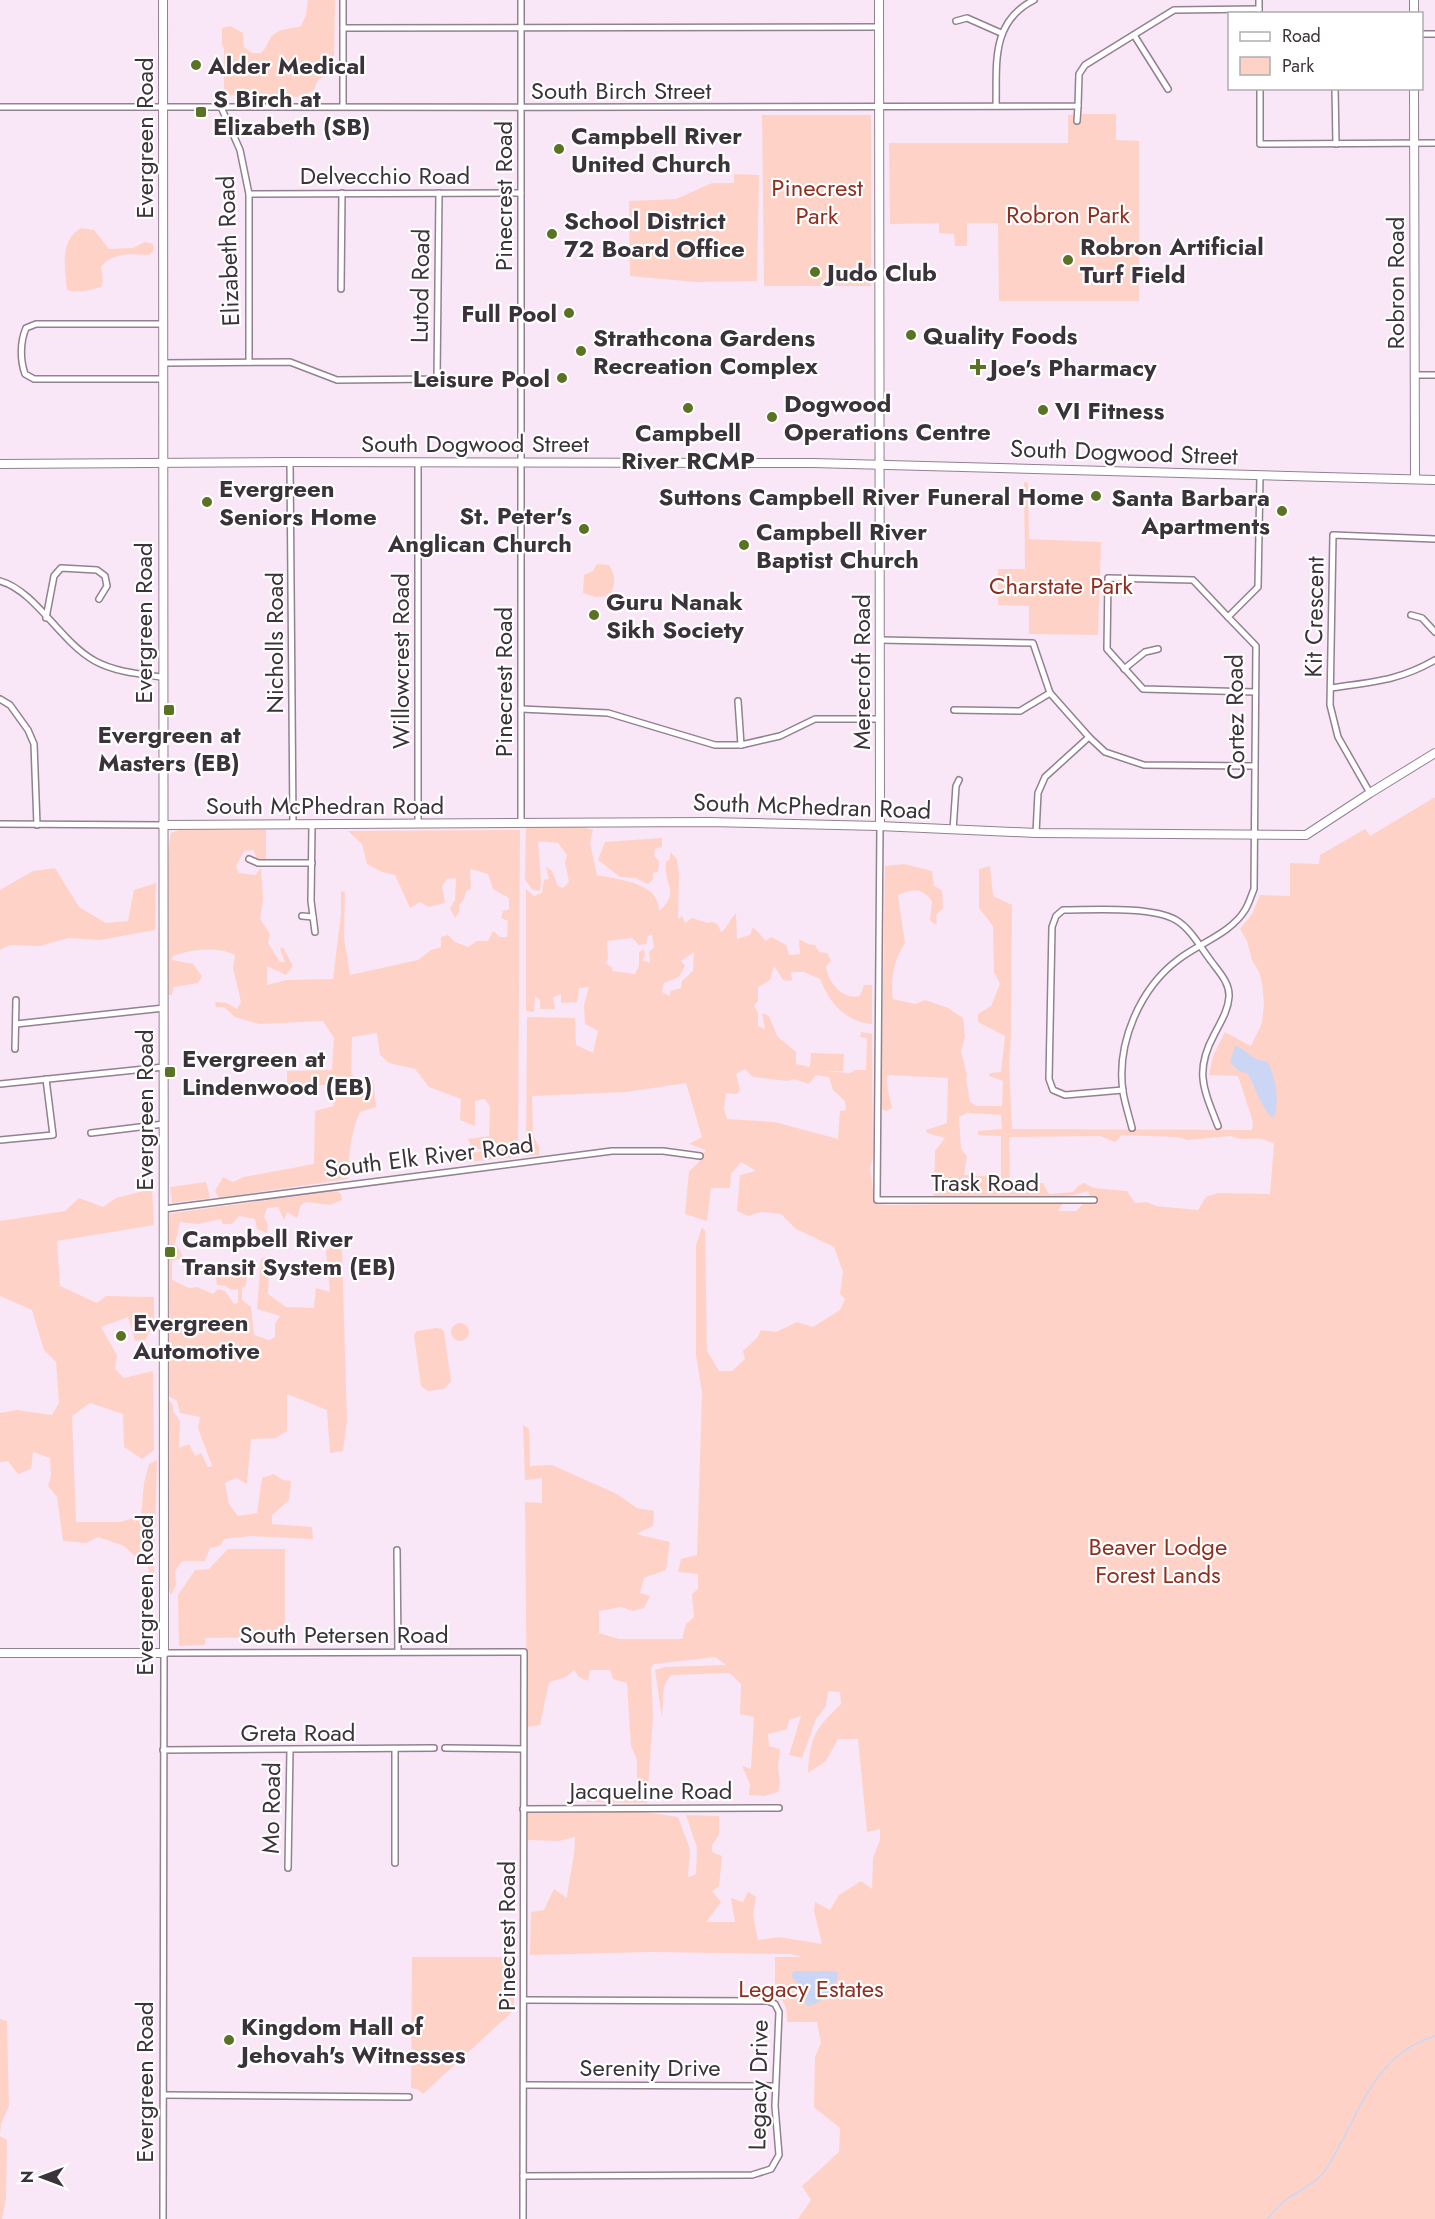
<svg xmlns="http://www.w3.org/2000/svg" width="1435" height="2219" viewBox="0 0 1435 2219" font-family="Jost,sans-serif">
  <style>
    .green { fill: #ffd2c8; fill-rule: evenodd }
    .water { fill: #cad6f3 }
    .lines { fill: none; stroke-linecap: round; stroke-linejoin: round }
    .stream { stroke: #cad6f3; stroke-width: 1.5 }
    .street-casing { stroke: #928191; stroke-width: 8 }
    .secondary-casing { stroke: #928191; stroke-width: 10 }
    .street { stroke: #fff; stroke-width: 5 }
    .secondary { stroke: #fff; stroke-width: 8 }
    .poi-dot { fill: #5a7223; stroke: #fff; stroke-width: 2 }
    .labels { text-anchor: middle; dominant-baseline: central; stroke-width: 4.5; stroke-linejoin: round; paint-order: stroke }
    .poi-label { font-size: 24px; font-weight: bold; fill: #3b333a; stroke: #fff; text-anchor: start }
    .street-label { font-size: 24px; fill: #3b333a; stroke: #fff }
    .park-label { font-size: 24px; fill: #902e1f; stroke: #fff }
  </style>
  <rect width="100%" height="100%" fill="#f9e7f7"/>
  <g class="green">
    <path d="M308,0h27l-1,59 -2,13 -14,8 -4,10 -12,7 -78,-2v-46l-2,-5v-16l8,-2 13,7 1,14 8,6h9c7,-7 6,-11 11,-17 7,-8 20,-7 29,-10l5,-11z"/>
    <path d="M1085,114h31v26l23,1v160h-140l-1,-78h-31v23h-12l-1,-12 -15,-1v-10l-49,1 -1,-81h179v-28z"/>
    <path d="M762,115h109v171h-107z"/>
    <path d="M734,174l25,1 -2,106 -61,1 -66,-6 -1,-75 47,-2 36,-16h22z"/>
    <path d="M81,228l13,2 15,19 24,-1 12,-6 8,2v7l-4,4c-17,-1 -37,-3 -48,12l2,14 -2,6c-11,3 -23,7 -34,3 -2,-22 -8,-49 14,-62z"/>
    <path d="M1024,482l4,1 1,56 72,3 -3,93 -69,-1v-28l-31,-1v-36h27z"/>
    <path d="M597,564l12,1c7,11 7,20 0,31l-14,1 -12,-4 1,-18 9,-4z"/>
    <path d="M1435,797v1422h-637l13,-19 -9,-14 37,-34 1,-24 -26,-21 1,-50 6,-14 -4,-21h-30c0,-13 -1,-21 -12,-28v-37h26l-11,-3 -139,-2 -121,3 1,-43 13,-2 10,-21 13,9c2,-21 8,-40 8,-61l-16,4 -31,-1v-28h116l34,5 12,32 -2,28 8,-3 1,-26 -11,-33 33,1v19l-7,10v7l10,4 -3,30 -7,5 9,11 -15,20h29l-4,-24 12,4 5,-10 8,5 -3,18 5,25 21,-3 43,7 -8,-33 1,-9 15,8 9,-15 22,-14 11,8 1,-31 7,-18v-11l-13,3 -9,-93h-20l-12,22 -18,12c2,-37 7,-44 33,-69l-1,-12 -12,-1 -2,15 -10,13 -14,39 -13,-3 12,-39 -12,4 -2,9 -19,5 1,12 11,3 -2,17 2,16 -2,10 -14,4 -15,-1 1,-11 -8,-18 9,3 3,-52 -14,-3 1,-30 -11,-11 -59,2 -7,11 -2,32 -7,-48 10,-3 61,-2 -11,-8 -61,7 -3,4 2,48 -6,87 -61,-1 2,-7 25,-1 24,-3v-31l-6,-14 -4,-63 -14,-4 -3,-9h-20l-2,11 -9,-4 -5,-7 -8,7 -17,5 -9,43 -13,2 -2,-225 17,1v-25l-17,2 -2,-55 6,4 1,37 22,-1 65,29 20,14 17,3 -1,15 -17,8 34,8 -4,28 -22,8 -4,15 10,3 -6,12 -11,3 -12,-4 -22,4v22l20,6h63l4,-15 8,-7 -2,-23 6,-5v-15l-20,-2 3,-13 16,-4 5,-162 -6,-38v-110l6,-18 3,4 2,120 12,20h13l13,-12 -2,-8 14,-13 4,-8 15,2 21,-10 16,5 27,-17 5,-11 -5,-5 3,-22 -9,-25 -38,-18 -15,-15 -20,-2 -13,4 -11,-5 3,-36 16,-4 -15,-9 -10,12 -1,14h-19l-4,33 -22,-7 4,-43 9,-8 8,-13 -17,-6 13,-7 -16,-54 -60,9 -94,4 1,39 6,12v8l-13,1 1,-139 48,1 1,27 17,8 5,-22 -13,-7 -1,-19 5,-18 -10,1 -2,14 -16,1v-9l-8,3 2,12h-15v-9l-5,-4 -1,16 -8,-1v-122l8,7 8,-3 2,-13 5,-1 -3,-12 6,4 6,15 5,2 6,-6 -4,-20 2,-7 -9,-12 -20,-2 3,42 -1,8 -7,-1 -8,-10 1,-54h55l12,4 -3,13 7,32c23,5 62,7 62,36 22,-19 4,-26 7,-49l4,-3v-7l7,7 2,17 -1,43 4,-3 3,7 7,-5 16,5 5,-1 5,3 3,7c7,-4 8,-13 15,-18l1,25 13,-4 3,-8 13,14 5,-4 15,8 3,10 11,-1 -1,-15 9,5 7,1 4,7 8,1 4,7 -5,7c3,16 16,33 34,29l4,-11h8v39c-26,-2 -43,-21 -52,-45l-16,-7h-13l1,9 -9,-1 -9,-14 -4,14 -12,7v14l-4,5 4,6v14l7,3 -3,-16 7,3 8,20 19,16v12l14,3 1,-14 33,1 -1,17h-20l27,2 5,-3h11l1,-32 -7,-1 1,-5 11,2 1,124 -3,10 5,35 10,2 178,-2 -5,8h18l14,-14 -2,-6 -18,5 -136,1 1,-46 10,-13 -18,-5 -1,-3 21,-7 1,-45 -61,-3c-1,14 3,20 5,33l-6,3 -5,-2 4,-243 19,-2 28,7 2,15 8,4 1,18 -7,7 1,8 -3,1 -4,-4 2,-19c-10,-14 -20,-12 -34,-6l7,48c-11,16 -15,37 -12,56l22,5 10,-4 23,8 15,10 2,19 -4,14 6,24 -1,3 4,24 7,4h25l1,-25 -14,-5 1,-3 11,-1 4,-36 -27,-14v-8l13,-8 9,-22 -6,-12 -1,-46 -14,-18v-39l11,-3 3,30 19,9 -1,129 -2,30 3,65 240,1 1,-8 -15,-46 -29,-1 4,-19 12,-24 26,14 11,-23 2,-19 -2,-21 -3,-11 -7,-12 -5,-19 -7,-12 12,-15 8,-19 30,1v-33l29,1 1,-9 45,-26 5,7zM652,935l2,12 -5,5 1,11 -8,-3 3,-4 -1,-7 -5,3v14l-4,8 -23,-3 1,-3 -8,-5 3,-4 -1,-18 25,-3 7,7 7,-1 2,-8zM694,952l-1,19 -11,10 -1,7 -10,3 -2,5 -7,-4 2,-9 15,-6 6,-11 -4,-5zM745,1069l8,8 34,4 7,-2 15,5 7,-9 13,2 4,13 12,11 1,9 -6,1 -2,28 -63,-17 -48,-3 -3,-10 2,-16 11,1 3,-4 -4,-16zM967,1113l34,2 1,14 -24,2v4l23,1v41l-37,-2 3,-19 -6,-7 -2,-32zM1122,1135l55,2 11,3 43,-4c14,7 25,-3 43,8l-4,50 -52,-1 -12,4 -8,13 -42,-4 -9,-4 -12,1 -8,-12 -33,-3 -10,-5 -6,3 -5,6 -24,2 -6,-11h-7l-8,4 -6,-7 -8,5 -4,-1 -1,-47 91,-1 15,6z"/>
    <path d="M179,830h87v31h-8l-5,-11 -9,1 -8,15 3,7 16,2 6,-7 2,31 -3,20 10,15 -2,9 12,19h5l-5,-13 3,-2 10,19 -7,9 -19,-9v19l20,-5 46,-1 8,-65v-23l4,1 -1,46 6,37 68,-15 13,-10 10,-3v-10l7,-2 7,7 13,5 9,-6h11l5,-10 7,6h7l1,-16 -7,-3 2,-7 6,-2v-11l-16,-9 -5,-15 -18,-5 1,20 -5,2 -2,8 -5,6v7l-4,6 -5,-10 5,-8 1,-22 -9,1 -5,7 3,17 -16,4 -9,-5 -10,6 -15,-33 -13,-3 -15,-8 -5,-20 -14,-13 172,-1 -2,327 -62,6 2,-10 30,-2 -16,-4 -4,-8 21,-3 1,-29 -5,-8 -10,2v25l-15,-6 1,-21 -32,-12 -14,-18 -26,-6 -9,-8 -3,-22 -25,4 -1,37 7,6h15l3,27 -16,5c-10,22 -11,43 -12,67l-129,19 -4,-7 8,-14 10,5 11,-5 70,-13 1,-53 19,-5 -4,-21 -43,1v-15l45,-1 2,-32 -11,-17 -64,3 -24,-7 -11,-10h-8l-1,-5 12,1 10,6 4,-7 -8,-34 2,-13c-18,-9 -43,-6 -62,1l-1,4 21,4 9,12 -4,7 -25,4 -1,8h-4l-3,-123 6,-39z"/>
    <path d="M662,838v9l-7,2 -1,7 5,5 -1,11 -5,1v6l-5,5 -13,-6 -15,-1 -22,-17 7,-18z"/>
    <path d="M55,868l24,39 27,16 22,-2 6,-31 22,-7 -1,47 -55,10 -32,-2 -28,8 -31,-1 -9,5v-60l33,-19z"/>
    <path d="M206,1182l4,16 -38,5 -2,-16z"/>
    <path d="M152,1189l2,36 -97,16 3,45 37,17 9,-7 48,1v27l-9,16 -10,1 -7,-24 -27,10 16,28 -2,14 9,9 29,-7 1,79 -12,9 -18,-12 -1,-33 -33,-11 -18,13 4,106h44l21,-6 3,-33 5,-19 8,-4 -3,115 -4,2 -6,-29 -6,11 -14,-13 -26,-9 -12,6 -23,-2 -6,-44 -9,-11 3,-11 -1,-17 -17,-6 -2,17 -13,5 -10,-13 -8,1v-49l17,-3 35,5 7,-12 -3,-41 -12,-12 -12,-40 -32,-14v-75l65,-10 14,-13 24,9 13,-9z"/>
    <path d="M336,1191l5,3 1,6 -12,5 -24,-3 -5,3 -4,13 -10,-6 -3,8 -6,-13 -11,1 -3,9 4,7 -1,9 -10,-4 -2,-10 -16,-3 -7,8h-9l-2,-5 -23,5 -18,-2 -5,22 5,6 3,8 -11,3v19l17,8 8,-1 16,7 5,-5 7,2 9,13 4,-1v-14l-7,1 -5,-4 -9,-1 -1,-8 4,-8 15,1 3,-4 9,10 -1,10 -4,2v12l9,7 3,28 15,5 6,-3v-13l5,-8 -23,-7 4,-50 6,-2 1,6 10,3v7l-9,2 -1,19 18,13 28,1 2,-20 14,4 -4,-41 9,-7 7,7 5,169 -4,31 -13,2 -3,-43 -40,-16v37l-11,7 -25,1 -4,45 -11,-6 -11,5 4,21 9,12 19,-3 5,-35 12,-4 9,6 8,1 -2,19 -17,15v9l40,3 1,12 -62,-3 -27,3 -4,7 -10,2 -5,13h-23l-7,10 1,14 -5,10 -4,-9 1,-187 5,6v6l7,10 -1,27 10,-4 6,12 6,-3 7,14 4,-1 -14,-38 2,-11 -20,-4 -3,-12 -10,-6 -1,-181z"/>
    <circle cx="460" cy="1332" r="9"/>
    <path d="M436,1328l6,1 2,3 7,49 -7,8 -16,2 -7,-5 -7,-51 3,-4z"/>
    <path d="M228,1549h57v88l-80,1v7l-26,1 -1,-51 17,-25 14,-1z"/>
    <path d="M412,1957h102v53l-91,84 -6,-5 -6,-1z"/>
    <path d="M0,2019l7,2 2,85 -8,18 -1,11z"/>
    <path d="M0,2136l7,4 -1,58 -4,21h-2z"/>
  </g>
  <g class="water">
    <path d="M1235,1046c13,3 13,14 32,15 9,17 12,36 8,55l-4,1c-11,-13 -15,-28 -23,-43l-9,-3 -9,-9z"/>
    <path d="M797,1971h38l3,2c0,13 -17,32 -30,33l-3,-2 -1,-13 -13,-15 2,-4z"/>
  </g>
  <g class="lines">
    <path class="stream" d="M1267,2219c6,-7 12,-14 20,-20 11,-8 29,-16 37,-27 34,-50 45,-116 111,-136"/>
    <g class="street-casing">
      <g id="street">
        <path d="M521,0v823"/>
        <path d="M1259,0v14"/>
        <path d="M956,21l11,-3 34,15"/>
        <path d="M343,28l536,-1"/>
        <path d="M1422,34h13"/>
        <path d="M1134,35l34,54"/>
        <path d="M1260,88v56l175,-1"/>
        <path d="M1335,88l1,56"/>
        <path d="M343,106v-106"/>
        <path d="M996,106c1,-41 -6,-84 38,-106"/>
        <path d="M0,107c359,1 719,0 1078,-1l1,-32 6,-9 89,-55 85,-1"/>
        <path d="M221,107l19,43 9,44v168"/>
        <path d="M1077,121l1,-15"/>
        <path d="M249,194l272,-1"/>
        <path d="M341,289l1,-96"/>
        <path d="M163,363l127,-1 47,18 100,-1 2,-186"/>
        <path d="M1415,375h20"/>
        <path d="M163,379h-129l-9,-5c-5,-14 -5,-32 1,-46l10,-4h127"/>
        <path d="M290,462l3,363"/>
        <path d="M0,581c36,10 60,61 95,80 20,11 45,13 67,16"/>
        <path d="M1411,615l11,3 13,14"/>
        <path d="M1228,617l-35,-37 -85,-2 -1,71 36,40 112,3"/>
        <path d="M46,618l8,-42 7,-8 36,2 8,6 2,10 -8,13"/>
        <path d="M880,640l153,3 17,50 39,44 16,15 39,13 110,1"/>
        <path d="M1124,669l21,-17 13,-3"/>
        <path d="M1331,688c40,-6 68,-7 104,-28"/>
        <path d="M0,699l10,6 18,25 6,14 3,81"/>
        <path d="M738,701l3,44"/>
        <path d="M521,709l87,4 107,32h26l39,-9 35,-17h65"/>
        <path d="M954,710l66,1 30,-18"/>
        <path d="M1370,793l-32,-56 -8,-32 3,-170 102,4"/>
        <path d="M0,824l163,1"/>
        <path d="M418,824v-362"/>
        <path d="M312,825l-1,76 4,31"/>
        <path d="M880,826l-3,374h217"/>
        <path d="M953,830l3,-44 3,-6"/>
        <path d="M1036,833l2,-40 7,-16 44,-40"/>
        <path d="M249,859l9,4h54"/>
        <path d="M302,916l11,1"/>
        <path d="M16,1024l148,-16"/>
        <path d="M15,1049l1,-49"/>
        <path d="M0,1084l164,-17"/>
        <path d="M1123,1090l-58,5 -12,-5 -4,-11 3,-152 4,-11 7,-6c29,0 89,-4 113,10 15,9 25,28 35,41 8,11 19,22 18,36 -1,14 -9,26 -15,38 -20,37 -10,55 4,91"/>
        <path d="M1132,1128c-3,-12 -7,-24 -9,-36 -7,-49 17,-104 56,-133 21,-16 52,-26 66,-49 4,-6 6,-14 9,-21l2,-243 -28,-29 30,-30 2,-111"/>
        <path d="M91,1133l73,-9"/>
        <path d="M0,1140l53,-5 -7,-56"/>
        <path d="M164,1209l448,-58h51l37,5"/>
        <path d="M397,1550l1,102"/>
        <path d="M445,1748l78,1"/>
        <path d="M163,1750l271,-2"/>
        <path d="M523,1809l256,-1"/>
        <path d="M395,1863v-114"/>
        <path d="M288,1868l2,-118"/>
        <path d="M524,2085l251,1"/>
        <path d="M164,2095l245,2"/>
        <path d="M523,2176l229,-1 19,-6 8,-14 -4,-49 4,-94 -4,-8 -7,-3 -243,-1"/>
        <path d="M163,2219l1,-566 360,-1 -1,567"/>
      </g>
    </g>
    <g class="secondary-casing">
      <g id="secondary">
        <path d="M879,0l1,826"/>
        <path d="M1414,0v14"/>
        <path d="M1414,88l1,390"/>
        <path d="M0,464l290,-2 523,1 622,17"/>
        <path d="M163,825l546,-3 170,4 157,7 270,2 64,-42 65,-40"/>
        <path d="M0,1653h164l-1,-1653"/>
      </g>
    </g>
    <use href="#street" class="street"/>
    <use href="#secondary" class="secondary"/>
  </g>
  <g class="poi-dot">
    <circle cx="196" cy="65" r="6"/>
    <rect x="195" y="106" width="12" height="12" rx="3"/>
    <circle cx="559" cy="149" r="6"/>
    <circle cx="552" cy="234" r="6"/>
    <circle cx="1068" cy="260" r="6"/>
    <circle cx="815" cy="272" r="6"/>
    <circle cx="569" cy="313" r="6"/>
    <circle cx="911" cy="335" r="6"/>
    <circle cx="581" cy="351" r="6"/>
    <path d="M975 358h6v6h6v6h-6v6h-6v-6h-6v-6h6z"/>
    <circle cx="562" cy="378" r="6"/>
    <circle cx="688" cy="408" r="6"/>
    <circle cx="1043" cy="410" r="6"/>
    <circle cx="772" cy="417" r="6"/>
    <circle cx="1096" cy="496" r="6"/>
    <circle cx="207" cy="502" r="6"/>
    <circle cx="1282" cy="511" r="6"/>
    <circle cx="584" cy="529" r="6"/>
    <circle cx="744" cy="545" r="6"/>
    <circle cx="594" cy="615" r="6"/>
    <rect x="163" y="704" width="12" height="12" rx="3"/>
    <rect x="164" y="1066" width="12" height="12" rx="3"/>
    <rect x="164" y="1246" width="12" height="12" rx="3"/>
    <circle cx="121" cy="1336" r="6"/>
    <circle cx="229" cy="2040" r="6"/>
  </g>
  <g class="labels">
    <g class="poi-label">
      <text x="208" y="65">Alder Medical</text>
      <text x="213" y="98">S Birch at<tspan x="213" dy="28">Elizabeth (SB)</tspan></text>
      <text x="571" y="135">Campbell River<tspan x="571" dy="28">United Church</tspan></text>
      <text x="564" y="220">School District<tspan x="564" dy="28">72 Board Office</tspan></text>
      <text x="1080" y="246">Robron Artificial<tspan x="1080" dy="28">Turf Field</tspan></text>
      <text x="827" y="272">Judo Club</text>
      <text x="557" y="313" text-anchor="end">Full Pool</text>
      <text x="923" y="335">Quality Foods</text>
      <text x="593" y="337">Strathcona Gardens<tspan x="593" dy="28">Recreation Complex</tspan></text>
      <text x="990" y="367">Joe's Pharmacy</text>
      <text x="550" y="378" text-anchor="end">Leisure Pool</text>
      <text x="784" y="403">Dogwood<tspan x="784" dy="28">Operations Centre</tspan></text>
      <text x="1055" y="410">VI Fitness</text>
      <text x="688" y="432" text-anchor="middle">Campbell<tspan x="688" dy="28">River RCMP</tspan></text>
      <text x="219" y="488">Evergreen<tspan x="219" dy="28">Seniors Home</tspan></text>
      <text x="1084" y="496" text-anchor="end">Suttons Campbell River Funeral Home</text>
      <text x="1270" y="497" text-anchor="end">Santa Barbara<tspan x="1270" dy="28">Apartments</tspan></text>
      <text x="572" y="515" text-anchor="end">St. Peter's<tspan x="572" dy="28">Anglican Church</tspan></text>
      <text x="756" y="531">Campbell River<tspan x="756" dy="28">Baptist Church</tspan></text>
      <text x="606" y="601">Guru Nanak<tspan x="606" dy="28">Sikh Society</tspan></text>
      <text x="169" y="734" text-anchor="middle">Evergreen at<tspan x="169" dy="28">Masters (EB)</tspan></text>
      <text x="182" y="1058">Evergreen at<tspan x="182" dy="28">Lindenwood (EB)</tspan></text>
      <text x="182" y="1238">Campbell River<tspan x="182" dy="28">Transit System (EB)</tspan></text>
      <text x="133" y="1322">Evergreen<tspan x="133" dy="28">Automotive</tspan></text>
      <text x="241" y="2026">Kingdom Hall of<tspan x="241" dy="28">Jehovah's Witnesses</tspan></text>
    </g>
    <g class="street-label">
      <text x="621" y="90">South Birch Street</text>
      <text transform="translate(144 138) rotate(-90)">Evergreen Road</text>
      <text x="385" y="175">Delvecchio Road</text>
      <text transform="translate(503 196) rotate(-90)">Pinecrest Road</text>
      <text transform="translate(228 251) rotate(-92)">Elizabeth Road</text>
      <text transform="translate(1395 283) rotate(-90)">Robron Road</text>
      <text transform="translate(420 286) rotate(-89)">Lutod Road</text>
      <text x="475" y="443">South Dogwood Street</text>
      <text transform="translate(1124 452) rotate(2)">South Dogwood Street</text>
      <text transform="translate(1314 617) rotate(-89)">Kit Crescent</text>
      <text transform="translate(143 623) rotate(-90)">Evergreen Road</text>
      <text transform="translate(274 643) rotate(-90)">Nicholls Road</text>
      <text transform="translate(400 661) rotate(-90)">Willowcrest Road</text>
      <text transform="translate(861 672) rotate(-90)">Merecroft Road</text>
      <text transform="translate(503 682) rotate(-90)">Pinecrest Road</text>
      <text transform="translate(1235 717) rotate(-91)">Cortez Road</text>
      <text x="325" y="805">South McPhedran Road</text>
      <text transform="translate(812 806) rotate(2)">South McPhedran Road</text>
      <text transform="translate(144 1110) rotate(-90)">Evergreen Road</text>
      <text transform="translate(429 1156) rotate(-7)">South Elk River Road</text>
      <text x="985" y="1182">Trask Road</text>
      <text transform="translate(144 1595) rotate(-90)">Evergreen Road</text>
      <text x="344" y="1634">South Petersen Road</text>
      <text x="298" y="1732">Greta Road</text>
      <text x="651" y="1790">Jacqueline Road</text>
      <text transform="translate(271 1808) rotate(-89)">Mo Road</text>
      <text transform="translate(506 1936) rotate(-90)">Pinecrest Road</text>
      <text x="650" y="2067">Serenity Drive</text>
      <text transform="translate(144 2082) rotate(-90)">Evergreen Road</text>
      <text transform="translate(758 2085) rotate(-89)">Legacy Drive</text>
    </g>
    <g class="park-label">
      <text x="817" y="187">Pinecrest<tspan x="817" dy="28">Park</tspan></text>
      <text x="1068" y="214">Robron Park</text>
      <text x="1061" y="585">Charstate Park</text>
      <text x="1158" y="1546">Beaver Lodge<tspan x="1158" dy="28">Forest Lands</tspan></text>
      <text x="811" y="1988">Legacy Estates</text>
    </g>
  </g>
  <rect x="1228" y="12" width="195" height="78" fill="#ffffff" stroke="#b1adb0" stroke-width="1.5"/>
  <rect x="1240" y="32" width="30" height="9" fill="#ffffff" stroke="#b1adb0" stroke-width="1.5"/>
  <text x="1282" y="42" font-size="18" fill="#3b333a">Road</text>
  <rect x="1240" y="57" width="30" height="18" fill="#ffd2c8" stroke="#b1adb0" stroke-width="1.5"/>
  <text x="1282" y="72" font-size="18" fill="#3b333a">Park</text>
  <g transform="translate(42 2177) rotate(270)" stroke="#ffffff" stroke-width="4.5" paint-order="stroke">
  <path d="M0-4.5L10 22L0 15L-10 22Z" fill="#3b333a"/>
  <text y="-9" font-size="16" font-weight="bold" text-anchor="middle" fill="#3b333a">N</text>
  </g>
</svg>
